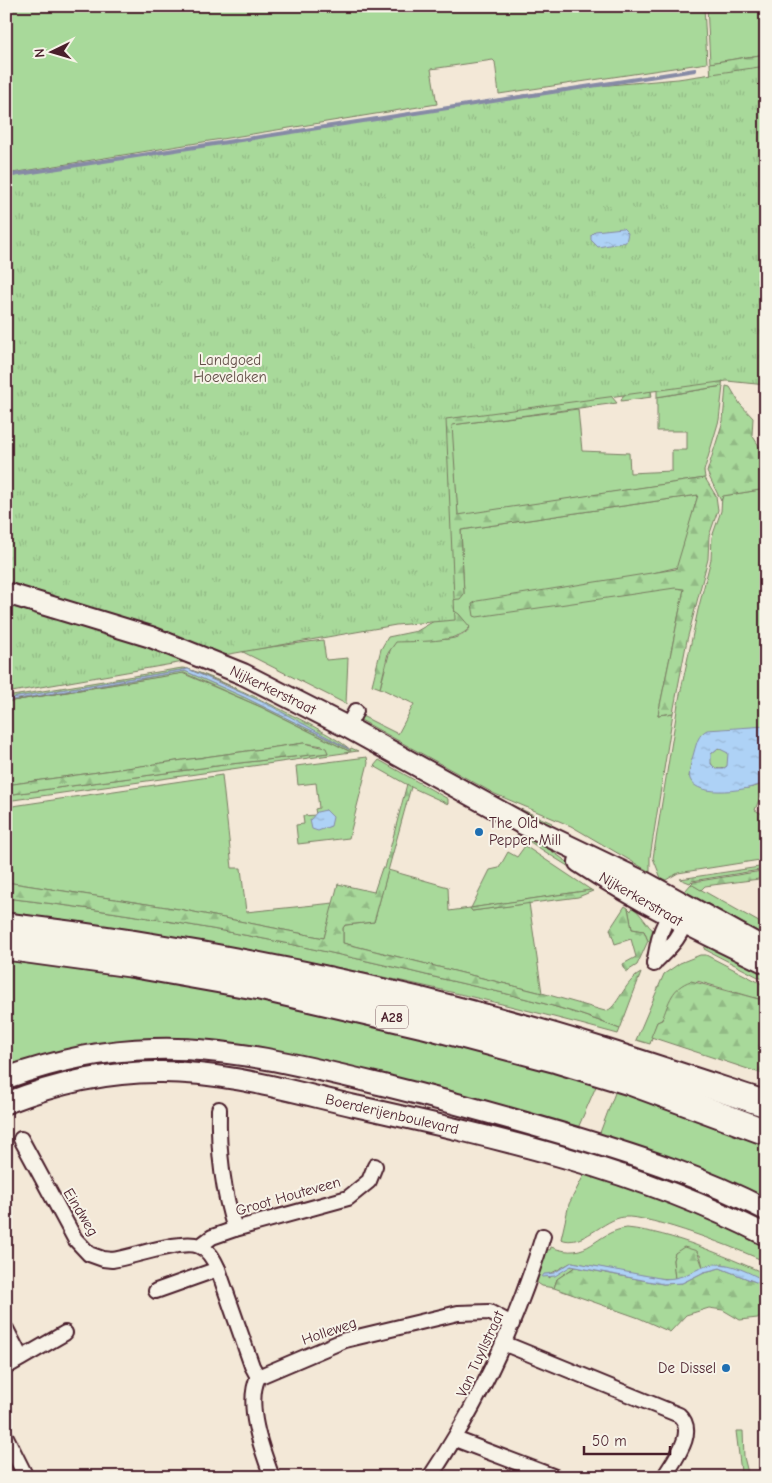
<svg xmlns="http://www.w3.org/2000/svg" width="772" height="1483" viewBox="0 0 772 1483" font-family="'Comic Neue',sans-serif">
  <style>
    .grass { fill: #a8d99a; stroke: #797c62 }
    .forest { fill: url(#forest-firs); stroke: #797c62 }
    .wetland { fill: url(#wetland-marsh); stroke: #797c62 }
    .park { fill: url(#park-tufts); stroke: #797c62 }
    .water { fill: url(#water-ripples); stroke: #868aa5; fill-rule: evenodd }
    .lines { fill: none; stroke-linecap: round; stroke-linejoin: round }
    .stream { stroke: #868aa5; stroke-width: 4 }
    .street-casing { stroke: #4a1f2b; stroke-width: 18 }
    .secondary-casing { stroke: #4a1f2b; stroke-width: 24 }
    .highway-casing { stroke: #4a1f2b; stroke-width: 29 }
    .street { stroke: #f7f3e8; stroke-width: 14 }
    .secondary { stroke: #f7f3e8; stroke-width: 20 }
    .highway { stroke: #f7f3e8; stroke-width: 25 }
    .poi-dot { fill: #1f6fb2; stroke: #f7f3e8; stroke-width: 2 }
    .labels { text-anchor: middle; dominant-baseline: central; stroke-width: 4; stroke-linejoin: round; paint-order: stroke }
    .shield { fill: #f7f3e8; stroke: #7e5f64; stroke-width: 1 }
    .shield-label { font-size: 14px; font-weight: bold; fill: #4a1f2b }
    .park-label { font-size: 15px; fill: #624e47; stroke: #f7f3e8 }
    .street-label { font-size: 15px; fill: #4a1f2b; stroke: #f7f3e8 }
    .poi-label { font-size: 15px; fill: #4a1f2b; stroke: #f7f3e8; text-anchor: start }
  </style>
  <defs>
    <pattern id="forest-firs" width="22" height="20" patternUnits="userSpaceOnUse" patternTransform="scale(1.25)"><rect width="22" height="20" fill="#a8d99a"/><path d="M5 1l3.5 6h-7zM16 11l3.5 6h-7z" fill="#92ba85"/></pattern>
    <pattern id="wetland-marsh" width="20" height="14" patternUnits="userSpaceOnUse" patternTransform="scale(1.25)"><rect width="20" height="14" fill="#a8d99a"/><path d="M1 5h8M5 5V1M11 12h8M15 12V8" fill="none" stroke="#92ba85"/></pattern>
    <pattern id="park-tufts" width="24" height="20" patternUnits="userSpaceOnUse" patternTransform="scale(1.25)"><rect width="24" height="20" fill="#a8d99a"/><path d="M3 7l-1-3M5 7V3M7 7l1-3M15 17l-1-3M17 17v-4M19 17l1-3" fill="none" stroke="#92ba85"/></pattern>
    <pattern id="water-ripples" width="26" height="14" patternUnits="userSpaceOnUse" patternTransform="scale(1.25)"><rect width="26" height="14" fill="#aed2f6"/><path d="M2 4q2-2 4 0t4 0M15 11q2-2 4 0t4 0" fill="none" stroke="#97b4d3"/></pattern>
  </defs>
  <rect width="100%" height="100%" fill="#f3e8d7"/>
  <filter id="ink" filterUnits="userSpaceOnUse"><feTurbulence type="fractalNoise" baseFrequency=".02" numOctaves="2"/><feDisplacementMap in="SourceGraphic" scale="10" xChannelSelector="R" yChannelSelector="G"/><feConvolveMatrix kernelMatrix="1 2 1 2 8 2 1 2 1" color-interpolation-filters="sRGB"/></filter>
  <g filter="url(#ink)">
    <g class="grass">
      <path d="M6,6h698l3,57 -208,31 -4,-32 -2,-2 -62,9 6,35 -431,70z"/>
      <path d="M707,6h59v48l-56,9z"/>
      <path d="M723,386l-4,34 -15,51 1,7 -247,38 -7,-91 127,-16 4,42 47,2 1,20 42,-2v-21h15v-19h-30v-34z"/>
      <path d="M766,489v237l-25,3 -50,34 -2,14c25,6 53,19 77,5l-11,28 11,6v43l-88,14 -12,7 -5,-2 -8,-20 25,-154 20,-94 13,-51 1,-22 9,-26 1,-15z"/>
      <path d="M698,495l-20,72 -29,7 26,14 9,1 -26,126 15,-2 -23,144v15l-79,-46 -76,-32 -138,-76 1,-4 40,20 16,-30 -34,-16 12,-45c21,-11 62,7 78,-15l-29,-20 23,-14 -3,-64z"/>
      <path d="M323,640l3,20 22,-2 -2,46 -105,-53z"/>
      <path d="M182,673l79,34 88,44 2,-3 7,3 -352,50v-6l225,-31 97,-11 -5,-7 -19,-3 -298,42v-83z"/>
      <circle cx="720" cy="759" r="10"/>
      <path d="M367,757l1,6 -19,75 -51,6 -2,-19 8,-1 -1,-8 13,-1 -5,5 15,-10 -10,4 -1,-5 4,-1 -3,-25 -18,2 -2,-19z"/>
      <path d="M379,760l69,39v5l-37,-17 -37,-21z"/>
      <path d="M222,775l10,93h9l5,44 88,-9 -10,35 -145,-29 -173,-27v-75z"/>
      <path d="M498,799l54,24 -2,2 -16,-5z"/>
      <path d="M473,804l54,30 75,52c-45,-24 -86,-56 -131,-79z"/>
      <path d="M525,846l66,44 -120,18 19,-38 9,-2 9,-16 9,5z"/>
      <path d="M388,870l60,17 1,24 21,-3 2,3 57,-8 13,90 -199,-50v-16l3,-2 28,-3z"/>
      <path d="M691,884l75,42v10l-81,-45z"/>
      <path d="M6,898c145,17 287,44 428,79 61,14 128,28 186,52l-2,5c-201,-55 -405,-94 -612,-122z"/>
      <path d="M632,907c10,7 14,18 24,26l-2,10 -6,-2 -4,-10 -12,-2 -4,-21 3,3z"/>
      <path d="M708,941l58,30v10l-62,-32z"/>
      <path d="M700,955h6l60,31v15l-69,-20 -37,40 -3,1 -7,22 -14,-4 28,-66 16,-11z"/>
      <path d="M6,960l150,21 139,25 105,23 197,55 -22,51 -365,-86 -204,21z"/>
      <path d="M616,1090l150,56v61l-168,-69z"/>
      <path d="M594,1148l172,66v18l-178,-71z"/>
      <path d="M587,1169l179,70v23c-27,-13 -115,-47 -142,-45 -21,2 -42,31 -63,22l8,-35z"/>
      <path d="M627,1228c47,5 95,27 139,46v7l-43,-17 -20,3 -3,-12 -25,-2 -2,7 2,19 -21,-1 -82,-16 -22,12 -1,4 19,-12 7,1 -18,12 -3,9 -12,-2 -6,-4 9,-33 5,1 1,-3c39,15 43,-15 76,-19z"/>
      <path d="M736,1431h7l1,26 5,20h-7l-1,-5z"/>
    </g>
    <g class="forest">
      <path d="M766,54v19l-55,8 -1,-18z"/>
      <path d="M723,376l-1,10 -65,11v-16z"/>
      <path d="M650,384l2,13 -31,4 5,-13z"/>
      <path d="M726,386l4,1 10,17 13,14 -1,17 7,11 2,14 5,7v22l-43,7 -2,5 -14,-29 16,-51z"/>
      <path d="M606,390l11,13 -165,22 6,90 247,-37 11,18 2,14 -9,26 -1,23 -21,81 -14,73 -15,2 26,-126 -9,-1 -198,29 -3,-1 -2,-12 5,-3 199,-32 22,-74 -237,35 3,64 -4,5 -13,1 -9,-188z"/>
      <path d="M453,610l6,4 11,13c-12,17 -55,14 -74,15l-8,11 -8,35 -8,-3 9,-36 7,-12 29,-6z"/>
      <path d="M304,743l22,5 2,5 -97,11 -225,31v-10z"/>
      <path d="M407,784l4,3 -37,135 -29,3 -2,3v15l199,50 63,18c12,-1 19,-30 36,-38l-21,56c-57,-24 -126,-38 -186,-52 -141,-35 -283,-62 -428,-79v-16l173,27 145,29 14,-54 36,8 8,-24h3z"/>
      <path d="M766,866v3l-74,12 -2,2 -10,-4z"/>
      <path d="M762,871l-3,8 -54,7 -4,4 -10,-6 2,-2z"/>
      <path d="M591,890l2,1 -15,6 -106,14 -2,-3z"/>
      <path d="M625,906l3,2 4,21 12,2 4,10 -11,24 -11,7 -3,-8 13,-7 -5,-18 -16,5 -5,-15z"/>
      <path d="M691,981l75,20v74l-115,-38 6,-15 5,-2c7,-18 10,-33 29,-39z"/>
      <path d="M684,1247l13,4 6,16 -15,8 -13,4 -2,-19 2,-7z"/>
      <path d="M575,1267l88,17 19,-1 22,-11 16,-4 46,18v31l-26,3 -17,-10 -14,-2 -23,7 -16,17 -31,-14 -85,-30 3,-9z"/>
    </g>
    <path class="wetland" d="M182,668c18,0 163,70 169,83h-2l-88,-44 -77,-34 -178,29 179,-31 59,26 105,52 -122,-64 -39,-16 -182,30v-2z"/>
    <path class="park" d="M766,66v319l-39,-4 -281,38 9,201 -59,5 -390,68v-516l557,-88 115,-10z"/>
    <g class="water">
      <path d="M623,228l5,5 -2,9 -28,5 -7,-7v-5l4,-4z"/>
      <path d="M188,669l81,36 80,44 -105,-52 -59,-26 -179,30v-2z"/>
      <path d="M766,726v56c-14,8 -69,17 -76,-3 -2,-8 2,-19 4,-27 3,-10 4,-17 13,-22zM718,748l10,5 -1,13 -4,3h-7l-5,-5v-10z"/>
      <path d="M326,810l7,7 -2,9 -13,5 -6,-2 -2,-9 7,-8z"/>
      <path d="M572,1262l93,17c20,-1 24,-7 41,-13 20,-7 41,6 60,15v5l-46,-18 -16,4 -22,11 -19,1 -92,-18 -16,10 -13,1 2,-3 10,-1z"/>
    </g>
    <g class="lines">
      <path class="stream" d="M6,176l689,-106"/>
      <g class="street-casing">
        <g id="street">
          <path d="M347,727l9,-16"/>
          <path d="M654,963c14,-14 30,-27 31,-47"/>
          <path d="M654,964c4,-18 5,-42 22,-53"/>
          <path d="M219,1109c-1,41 3,80 16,120"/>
          <path d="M21,1139l54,100 14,15 14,5 9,1c21,-3 70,-21 87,-14 10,4 15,14 19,23l34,97 6,11"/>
          <path d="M200,1246l12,-9 23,-8 113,-31 21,-17 6,-15"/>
          <path d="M156,1291l62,-22"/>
          <path d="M6,1329l15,29"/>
          <path d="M503,1343l176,72c19,17 -5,45 -15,62"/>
          <path d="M6,1367l59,-34"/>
          <path d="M6,1437l20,40"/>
          <path d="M455,1439l100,38"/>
          <path d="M272,1477c-10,-27 -27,-72 -14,-100l87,-37 113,-27 31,-1 23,12"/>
          <path d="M430,1477c50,-75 87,-155 113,-241"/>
        </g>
      </g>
      <g class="secondary-casing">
        <g id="secondary">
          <path d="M6,593l145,44 92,37 104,53 176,97 123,59 120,66"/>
          <path d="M579,862c59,39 122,70 187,101"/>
          <path d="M6,1078c48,-17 96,-28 147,-29 76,-3 164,20 238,38 61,15 122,32 183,50 66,20 131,41 192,73"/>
          <path d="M6,1103c49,-19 98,-31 151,-31 67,-1 133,19 198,34 139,31 283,63 411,129"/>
        </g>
      </g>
      <g class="highway-casing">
        <g id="highway">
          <path d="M6,926c160,19 319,49 475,90 96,25 190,57 285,88"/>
          <path d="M6,947l124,17 130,23 164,38 133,35 73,22 136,50"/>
        </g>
      </g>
      <use href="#street" class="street"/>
      <use href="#secondary" class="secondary"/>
      <use href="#highway" class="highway"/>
    </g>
  </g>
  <g class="poi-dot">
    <circle cx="479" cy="832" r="5"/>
    <circle cx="726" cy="1368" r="5"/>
  </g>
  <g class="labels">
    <rect class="shield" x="376" y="1005.5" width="32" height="23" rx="4"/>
    <g class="shield-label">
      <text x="392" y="1017">A28</text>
    </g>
    <g class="park-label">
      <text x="230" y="360">Landgoed<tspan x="230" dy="17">Hoevelaken</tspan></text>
    </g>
    <g class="street-label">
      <text transform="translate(273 690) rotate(26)">Nijkerkerstraat</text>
      <text transform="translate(641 899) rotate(30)">Nijkerkerstraat</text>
      <text transform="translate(392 1114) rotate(13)">Boerderijenboulevard</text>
      <text transform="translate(288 1196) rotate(-16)">Groot Houteveen</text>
      <text transform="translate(81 1212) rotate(59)">Eindweg</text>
      <text transform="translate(329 1331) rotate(-19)">Holleweg</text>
      <text transform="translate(480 1354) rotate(-65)">Van Tuyllstraat</text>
    </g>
    <g class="poi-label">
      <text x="489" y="823">The Old<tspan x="489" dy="17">Pepper Mill</tspan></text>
      <text x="716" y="1368" text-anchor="end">De Dissel</text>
    </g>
  </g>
  <rect width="772" height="1483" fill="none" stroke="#f7f3e8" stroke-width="25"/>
  <rect x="12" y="12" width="747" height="1458" fill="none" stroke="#4a1f2b" stroke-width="2" filter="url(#ink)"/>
  <g transform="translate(52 52) rotate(265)" stroke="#f7f3e8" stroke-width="4" paint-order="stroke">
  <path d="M0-4L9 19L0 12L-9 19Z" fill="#4a1f2b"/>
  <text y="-8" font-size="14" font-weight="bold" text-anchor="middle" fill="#4a1f2b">N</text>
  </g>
  <path d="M584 1446v8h86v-8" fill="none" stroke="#4a1f2b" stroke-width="2.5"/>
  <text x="592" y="1446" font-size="15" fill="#4a1f2b" stroke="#f7f3e8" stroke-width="4" paint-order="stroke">50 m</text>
</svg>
